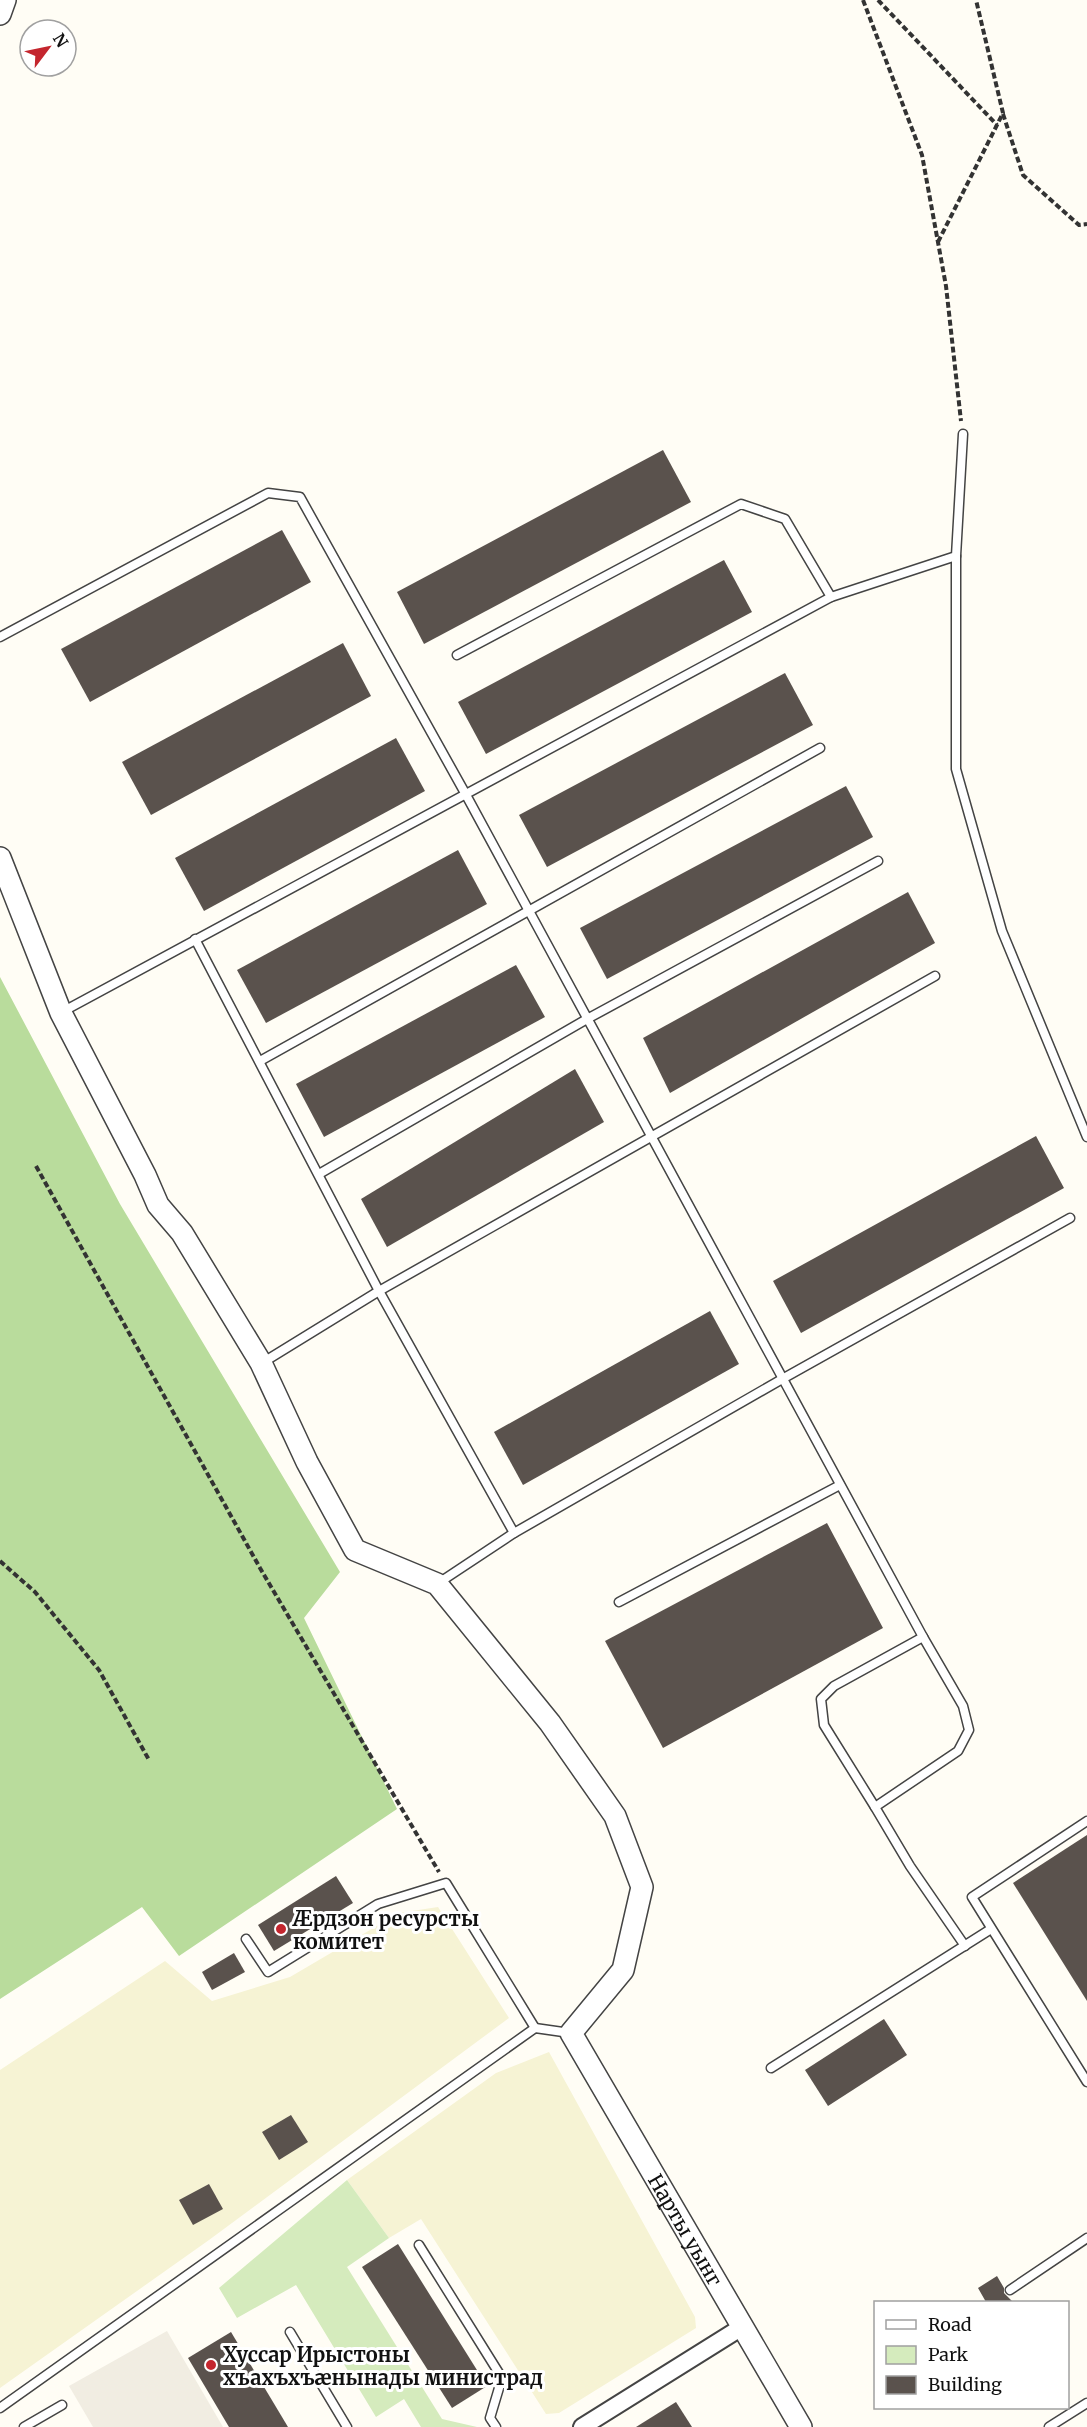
<svg xmlns="http://www.w3.org/2000/svg" width="1087" height="2427" viewBox="0 0 1087 2427" font-family="Merriweather,serif">
  <style>
    .farmland { fill: #f6f3d4 }
    .green { fill: #d5ebbd }
    .forest { fill: #b9dc9c }
    .plaza { fill: #f1ede2 }
    .building { fill: #5a524d }
    .lines { fill: none; stroke-linecap: round; stroke-linejoin: round }
    .service-casing { stroke: #444; stroke-width: 11 }
    .minor-casing { stroke: #444; stroke-width: 20 }
    .tertiary-casing { stroke: #444; stroke-width: 24 }
    .path { stroke: #333; stroke-width: 4; stroke-dasharray: 6 3; stroke-linecap: butt }
    .service { stroke: #fff; stroke-width: 8 }
    .minor { stroke: #fff; stroke-width: 16 }
    .tertiary { stroke: #fff; stroke-width: 21 }
    .poi-dot { fill: #c4262e; stroke: #fff; stroke-width: 2 }
    .labels { text-anchor: middle; dominant-baseline: central; stroke-width: 6; stroke-linejoin: round; paint-order: stroke }
    .poi-label { font-size: 20px; font-weight: bold; fill: #111; stroke: #fff; text-anchor: start }
    .street-label { font-size: 20px; fill: #111; stroke: #fff }
  </style>
  <rect width="100%" height="100%" fill="#fffdf5"/>
  <g class="farmland">
    <path d="M438,1907l71,111 -300,222 -209,148v-318l165,-109 47,40 78,-24 109,-64z"/>
    <path d="M549,2052l146,265 1,11 -137,85 -13,1 -125,-195 -32,19 -42,-58 149,-107z"/>
  </g>
  <path class="green" d="M347,2180l42,58 -42,29 95,152 35,8h-56l-17,-28 -28,18 -80,-132 -59,33 -18,-30z"/>
  <path class="forest" d="M0,977l120,227 220,368 -36,46 93,191 -218,147 -37,-49 -142,92z"/>
  <path class="plaza" d="M167,2331l56,96h-130l-24,-41z"/>
  <g class="building">
    <path d="M663,450l28,52 -267,142 -27,-52z"/>
    <path d="M282,530l29,52 -221,120 -29,-53z"/>
    <path d="M724,560l28,52 -266,142 -28,-52z"/>
    <path d="M343,643l28,53 -220,119 -29,-53z"/>
    <path d="M785,673l28,52 -266,142 -28,-52z"/>
    <path d="M396,738l29,53 -221,120 -29,-53z"/>
    <path d="M846,786l27,51 -266,142 -27,-51z"/>
    <path d="M458,850l29,54 -221,119 -29,-53z"/>
    <path d="M908,892l27,51 -265,150 -27,-55z"/>
    <path d="M516,965l29,52 -221,120 -28,-53z"/>
    <path d="M575,1069l29,53 -217,125 -26,-48z"/>
    <path d="M1036,1136l28,52 -263,145 -28,-52z"/>
    <path d="M710,1311l29,53 -216,121 -29,-53z"/>
    <path d="M827,1523l56,105 -220,120 -58,-107z"/>
    <path d="M1087,1835v166l-74,-118z"/>
    <path d="M336,1876l17,27 -79,48 -16,-26z"/>
    <path d="M234,1953l11,19 -33,18 -10,-18z"/>
    <path d="M884,2019l23,36 -79,51 -23,-36z"/>
    <path d="M291,2115l17,27 -29,18 -17,-28z"/>
    <path d="M209,2184l14,25 -30,16 -14,-25z"/>
    <path d="M398,2244l89,142 -35,22 -90,-141z"/>
    <path d="M997,2276l7,12v5l9,9h-27l-8,-14z"/>
    <path d="M231,2332l57,95h-59l-41,-69z"/>
    <path d="M676,2402l16,25h-56z"/>
  </g>
  <g class="lines">
    <g class="service-casing">
      <g id="service">
        <path d="M956,556v213l46,162 85,206"/>
        <path d="M0,637l268,-144 32,4 165,296 458,844 40,69 6,24 -11,21 -83,56 35,59 55,80"/>
        <path d="M457,655l284,-151 44,15 46,78"/>
        <path d="M195,939l184,352 135,242"/>
        <path d="M62,1012l769,-415 125,-41 7,-122"/>
        <path d="M260,1061l560,-313"/>
        <path d="M319,1174l268,-155 291,-158"/>
        <path d="M262,1363l117,-72 556,-315"/>
        <path d="M437,1584l77,-51 270,-155 286,-160"/>
        <path d="M619,1602l221,-117"/>
        <path d="M875,1807l-51,-82 -3,-26 13,-13 89,-49"/>
        <path d="M1087,1821l-115,76 115,185"/>
        <path d="M246,1939l22,33 110,-68 68,-21 89,145"/>
        <path d="M771,2068l220,-139"/>
        <path d="M419,2245l83,133 -12,40 6,9"/>
        <path d="M1010,2290l77,-52"/>
        <path d="M290,2332l57,95"/>
        <path d="M0,2408l535,-380 35,5"/>
        <path d="M24,2427l38,-22"/>
        <path d="M1049,2427l38,-24"/>
      </g>
    </g>
    <g class="minor-casing">
      <path id="minor" d="M582,2427l160,-100"/>
    </g>
    <g class="tertiary-casing">
      <g id="tertiary">
        <path d="M0,14l5,-14"/>
        <path id="s1" d="M0,858l61,155 84,162 13,30 24,28 79,130 46,99 48,88 82,34 113,139 65,93 27,71 -19,83 -52,63 230,394"/>
      </g>
    </g>
    <g class="path">
      <path d="M863,0l59,155 24,131 15,135"/>
      <path d="M878,0l119,125"/>
      <path d="M1003,114l20,61 56,50 8,-1"/>
      <path d="M938,242l65,-129 -27,-113"/>
      <path d="M36,1166l224,402 179,304"/>
      <path d="M0,1561l35,31 64,78 50,90"/>
    </g>
    <use href="#service" class="service"/>
    <use href="#minor" class="minor"/>
    <use href="#tertiary" class="tertiary"/>
  </g>
  <g class="poi-dot">
    <circle cx="281" cy="1929" r="6"/>
    <circle cx="211" cy="2365" r="6"/>
  </g>
  <g class="labels">
    <g class="poi-label">
      <text x="293" y="1918">Æрдзон ресурсты<tspan x="293" dy="23">комитет</tspan></text>
      <text x="223" y="2354">Хуссар Ирыстоны<tspan x="223" dy="23">хъахъхъæнынады министрад</tspan></text>
    </g>
    <g class="street-label">
      <text stroke="none"><textPath href="#s1" startOffset="1632">Нарты уынг</textPath></text>
    </g>
  </g>
  <rect x="874" y="2301" width="195" height="108" fill="#ffffff" stroke="#a0a0a0" stroke-width="1.5"/>
  <rect x="886" y="2320" width="30" height="9" fill="#ffffff" stroke="#a0a0a0" stroke-width="1.5"/>
  <text x="928" y="2331" font-size="18" fill="#111111">Road</text>
  <rect x="886" y="2346" width="30" height="18" fill="#d5ebbd" stroke="#a0a0a0" stroke-width="1.5"/>
  <text x="928" y="2361" font-size="18" fill="#111111">Park</text>
  <rect x="886" y="2376" width="30" height="18" fill="#5a524d" stroke="#a0a0a0" stroke-width="1.5"/>
  <text x="928" y="2391" font-size="18" fill="#111111">Building</text>
  <g transform="translate(48 48) rotate(58)"><circle r="28" fill="#ffffff" stroke="#a0a0a0" stroke-width="1.5"/>
  <path d="M0-4.5L10 22L0 15L-10 22Z" fill="#c4262e"/>
  <text y="-9" font-size="16" font-weight="bold" text-anchor="middle" fill="#111111">N</text>
  </g>
</svg>
